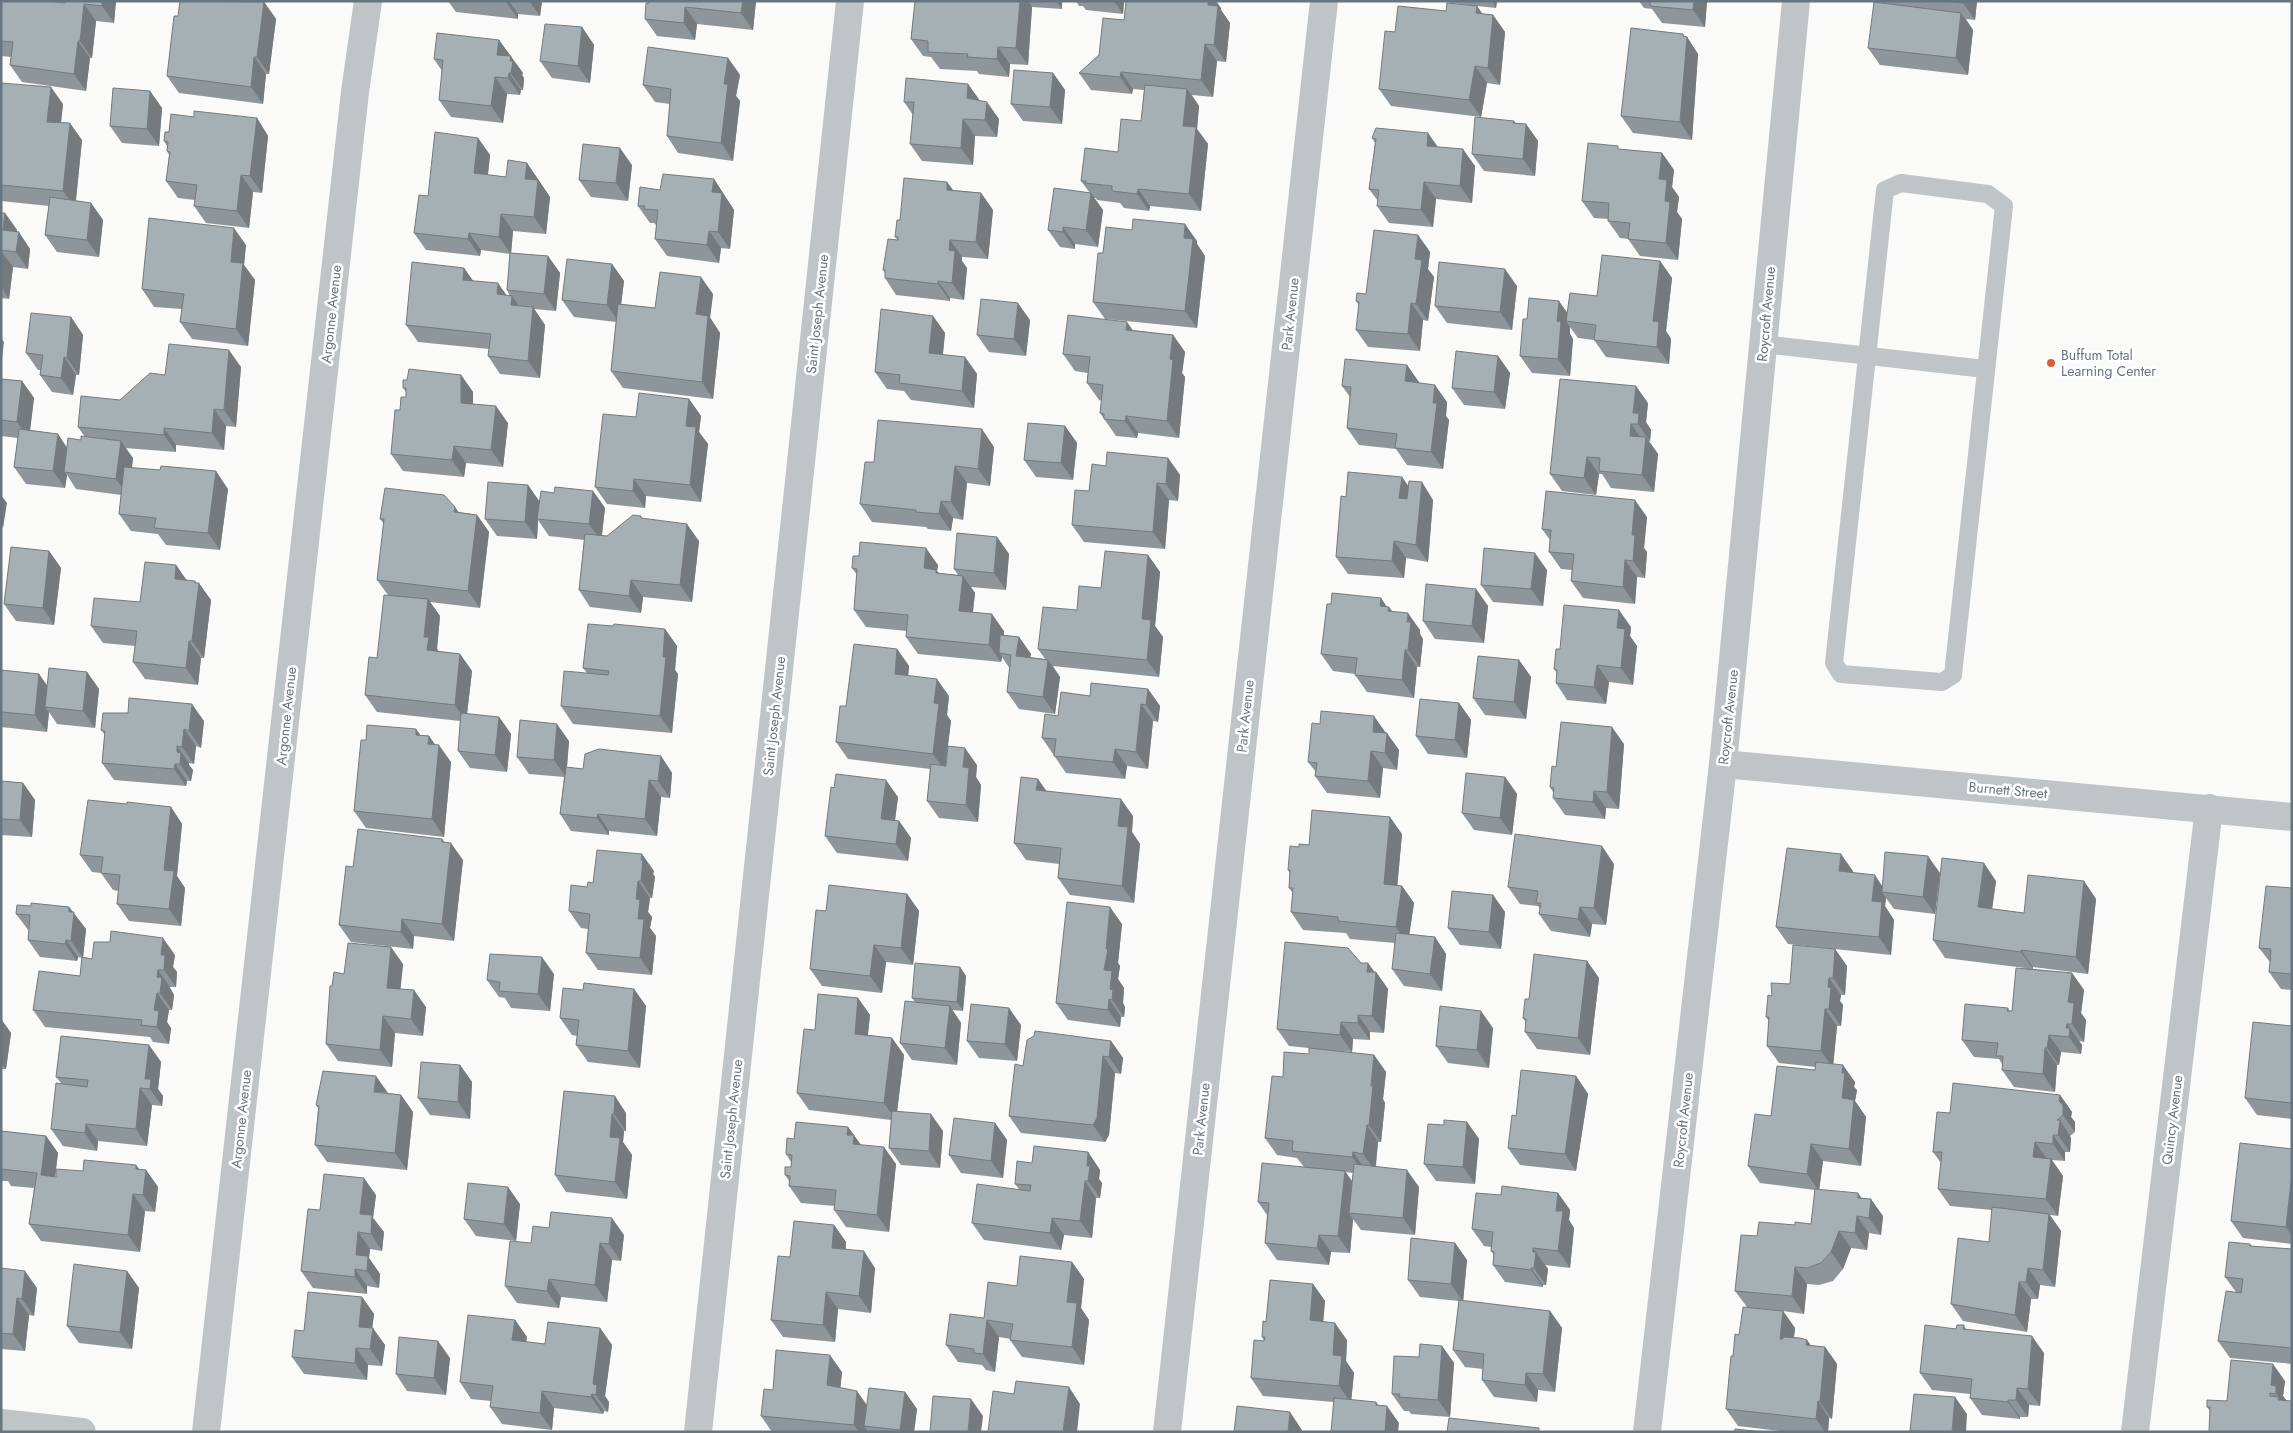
<svg xmlns="http://www.w3.org/2000/svg" width="2293" height="1433" viewBox="0 0 2293 1433" font-family="Jost,sans-serif">
  <style>
    .lines { fill: none; stroke-linecap: round; stroke-linejoin: round }
    .service { stroke: #bfc4c7; stroke-width: 18 }
    .minor { stroke: #bfc4c7; stroke-width: 28 }
    .wall { fill: #8f969b; fill-rule: evenodd }
    .shaded-wall { fill: #747a7e }
    .building { fill: #a6afb4; stroke: #747a7e }
    .poi-dot { fill: #d85f3a; stroke: #fff; stroke-width: 2 }
    .labels { text-anchor: middle; dominant-baseline: central; stroke-width: 5; stroke-linejoin: round; paint-order: stroke }
    .street-label { font-size: 14px; fill: #667580; stroke: #fff }
    .poi-label { font-size: 14px; fill: #667580; stroke: #fff; text-anchor: start }
  </style>
  <rect width="100%" height="100%" fill="#fafaf8"/>
  <g class="lines">
    <g class="service">
      <path d="M1901,183l87,11 16,12 -51,469 -11,7 -101,-8 -7,-11 51,-473z"/>
      <path d="M1763,344l222,25"/>
    </g>
    <g class="minor">
      <path d="M1723,764l569,53"/>
      <path d="M1,1423l81,9"/>
      <path d="M206,1432l149,-1340 13,-91"/>
      <path d="M698,1432l152,-1431"/>
      <path d="M1167,1432l157,-1431"/>
      <path d="M1647,1432l76,-668 73,-763"/>
      <path d="M2135,1432l74,-624"/>
    </g>
  </g>
  <g class="wall">
    <path d="M1,1l64,2v-2h51l-2,22 -18,-2 -4,37h-2l-4,33 -64,-9 -12,-17 1,-8 -10,-1z"/>
    <path d="M448,1h94l-2,15 -22,-2v5l-62,-7z"/>
    <path d="M649,1h107l-3,29 -56,-6 -2,16 -38,-4 -12,-17z"/>
    <path d="M915,1h147v8l-30,-2 -4,58 -18,-1 -1,13 -30,-3 -2,-3 -37,-2 -9,-12 -8,-1 -12,-17z"/>
    <path d="M1076,1h48l-1,13 -37,-4 -3,-4h-4z"/>
    <path d="M1436,1h61l-1,7 -19,-2 5,8 11,1 12,17 -5,53 -13,-2 -6,34 -90,-11 -12,-17 16,-57 51,-21 30,-5z"/>
    <path d="M1639,1h68l-2,26 -43,-4 -10,-14 -8,-1z"/>
    <path d="M1880,1h97l-2,19 -9,-1 7,11 -5,45 -88,-10 -12,-17 13,-45z"/>
    <path d="M264,2l12,17 -7,55h-3l-3,30 -84,-11 -12,-17 11,-60z"/>
    <path d="M1221,8v2l9,13 -4,39 -9,-1 -4,36 -21,-2 7,11 -2,23 11,15 -7,67 -51,-5 -1,5 -25,-3 -4,-5 -23,-3 -1,-2h-2l9,12 -5,37 -23,-3v5l-15,-2 -12,-17 42,-37 -9,-12 37,-29 23,-31 3,-31 -11,-1 -1,5 -41,-4 -12,-17 20,-18 25,-35z"/>
    <path d="M582,27l12,18 -4,38 -38,-5 -12,-17z"/>
    <path d="M1685,36l2,1 11,17 -6,86 -59,-7 -12,-17z"/>
    <path d="M499,40l24,33 -1,2 2,3 -1,12h-2l-1,5 -13,-1 -4,29 -52,-6 -12,-17 3,-29 -8,-12z"/>
    <path d="M728,58l12,17 -4,21 4,5 -7,60 -55,-8 -11,-17 3,-32 -15,-2 -12,-17z"/>
    <path d="M1053,73l12,17 -3,34 -39,-3 -12,-17z"/>
    <path d="M1,83l62,21 -2,19 21,17 -6,61 15,2 12,17 -4,37 -42,-5 -12,-17 4,-29 -48,-5z"/>
    <path d="M968,84l12,17 19,18 -2,18 -22,-1 -2,29 -51,-4 -12,-17 3,-29 -9,-13z"/>
    <path d="M150,91l12,17 -3,38 -37,-3 -12,-17z"/>
    <path d="M194,117l63,1 11,18 -6,57 -9,-1 -4,36 -43,-5 -12,-17 1,-6 -17,-2 -12,-17 3,-26 -2,-4v-5l-3,-5 5,-9z"/>
    <path d="M1514,121l1,2 11,1 12,17 -3,35 -51,-5 -12,-17z"/>
    <path d="M1428,133l9,14 38,19 -3,37 -36,-4 -3,28 -44,-4 -12,-17 1,-5 -9,-12 6,-46 -3,-5z"/>
    <path d="M478,138l12,17 -2,20 18,2 21,-14 23,34 -4,37 -33,-3 -2,22 37,3 12,17 -4,38 -22,-2 11,16 -5,53 -40,-4 -12,-18 1,-7 -71,-7 -12,-17 58,-57 9,13 33,14 4,1 -3,-6 3,-36 -29,-4 -1,6 -54,-6 -12,-17 14,-37z"/>
    <path d="M1621,150l41,3 12,17 -2,17 7,10 -2,15 5,7 -4,41 -38,-4 -12,-17 -8,-1 -12,-17v-2l-14,-1 -12,-17z"/>
    <path d="M632,165l-4,36 -37,-4 -12,-17z"/>
    <path d="M714,179l20,31 -4,39 -9,-1 -2,15 -52,-7 -12,-17 2,-13 -3,-3h-4l-12,-17 22,-16z"/>
    <path d="M947,182l6,8 28,3 12,17 -5,49 -26,-2v4l5,7 -3,32 -14,-2v3l-54,-6 -11,-17v-5l-2,-3 15,-30 -3,-3 5,-17z"/>
    <path d="M1,213h4l12,17v1l13,18 -2,20 -15,-2 -4,32 -8,-1z"/>
    <path d="M1418,235l12,17 -2,17 6,8 -6,44 -5,-1 -3,31 -52,-4 -12,-17 3,-25 -3,-4 10,-7z"/>
    <path d="M1197,241v3l8,12 -8,72 -92,-9 -12,-17 10,-49z"/>
    <path d="M246,245l-2,20 11,15 -7,66 -56,-7 -12,-17 2,-13 -28,-2 -12,-18z"/>
    <path d="M1660,261l12,17 -6,53 5,8 -2,25 -63,-7 -12,-17 -16,-2 -8,-11v7l3,5 -3,37 -38,-3 -12,-17 7,-37 40,-7z"/>
    <path d="M612,264l12,17 -3,23 34,4 58,-14 -3,23 10,16 -7,66 -90,-11 -12,-17 5,-49 -42,-5 -12,-17z"/>
    <path d="M1517,286l-5,44 -65,-7 -12,-17z"/>
    <path d="M933,316l12,17 -2,22 22,2 12,17 -3,34 -63,-8 -7,-9 -17,-2 -12,-17z"/>
    <path d="M71,317l12,18 -4,40h-3l-3,20 -21,-3 -12,-17 1,-5h-3l-12,-17z"/>
    <path d="M1030,320l-4,36 -37,-4 -12,-17z"/>
    <path d="M1133,330l40,5 12,17 -3,21 3,4 -6,61 -41,-5 -1,5 -21,-2 -16,-23 2,-12 -3,-1 -12,-17 1,-10 -13,-2 -12,-17z"/>
    <path d="M1498,356l12,17 -5,36 -41,-4 -12,-17z"/>
    <path d="M1407,365l12,18 28,19 -1,14 3,4 -6,49 -36,-4 -11,-16 -37,-4 -12,-17 3,-31 -8,-11z"/>
    <path d="M241,367l-5,60 -10,-1 -2,24 -48,-5v7l-51,-4 8,10 -1,10 96,21 -8,61 -54,-5 -8,-11 -27,-3 -12,-17 2,-19 -45,-6 -9,-14 -2,13 -39,-4 -12,-17 4,-29 -17,-2v-57l21,2 12,17 -4,32 28,4 9,14 18,-11 -7,-10 42,-27 45,-25z"/>
    <path d="M461,375l12,17v12l35,19 -5,44 -37,-4 -2,14 -61,-6 -12,-17 9,-44 6,-13v-5l-3,-4 4,-8z"/>
    <path d="M689,399l12,17 -2,16 9,12 -7,58 -55,-6 -1,12 -38,-4 -12,-17z"/>
    <path d="M1648,403l-2,19 5,8 -1,11h-1l9,13 -4,38 -43,-4 -9,-14h-3l-3,21 -34,-4 -12,-17z"/>
    <path d="M1065,426l12,17 -4,37 -37,-3 -12,-17z"/>
    <path d="M994,447l-4,39 -23,-3 -4,37 -10,-2 -2,13 -23,-2 -2,-2 -54,-5 -12,-18 14,-42z"/>
    <path d="M1168,458l12,17 -2,26 -9,-1 -4,49 -81,-7 -12,-17 17,-34 17,-25z"/>
    <path d="M1402,477l6,9 25,14 -5,62 -22,-4 -2,20 -56,-4 -12,-17 10,-60z"/>
    <path d="M528,485l11,17 15,-9 39,-2 12,17 -3,28h5l34,-20 1,2 57,23 -7,61 -49,-5 -2,16 -51,-6 -11,-17 5,-50 -35,-4 -11,-16 -1,19 -40,-3 -12,-17z"/>
    <path d="M459,512l18,3 12,17 -9,76 -50,-6 10,14 -3,33 1,2 22,3 12,17 -5,43 32,3 12,17 -4,38 -37,-4 -12,-17 2,-30 -83,-9 -12,-17 12,-37 11,-63 -11,-15 7,-56 -4,-5z"/>
    <path d="M1647,517l-3,31 3,4 -2,26 -8,-1 -2,27 -52,-6 -12,-17 1,-11 -11,-1 -12,-17 1,-12 -8,-11z"/>
    <path d="M997,537l12,17 -3,36 -35,-3 4,6 -2,19 31,19v4l15,2 12,17 -1,3 15,2 -7,-10 39,-39 24,-22 47,-33 12,17 -5,54 8,11 -4,40 -106,-11 7,11 -5,37 -36,-5 -12,-17 3,-23 -8,-12 -1,5 -83,-8 -12,-17 1,-6 -41,-4 -12,-17 3,-35 -5,-7 86,-3 -1,6 2,2 19,2 -4,-6z"/>
    <path d="M49,551l12,17 -7,57 -38,-4 -12,-17z"/>
    <path d="M176,565l10,15 10,3 15,17 -7,58h-3l-3,27 -53,-6 -12,-17 2,-16 -32,-3 -12,-17 49,-24z"/>
    <path d="M1547,570l-4,36 -50,-4 -12,-17z"/>
    <path d="M1476,589l12,17 -4,37 -49,-4 -12,-18z"/>
    <path d="M1381,598l6,9 5,4 28,19v4l3,5 -3,28h-3l-3,31 -47,-6 -12,-17v-1l-22,-3 -12,-17 10,-50z"/>
    <path d="M613,626l52,3 12,17 -2,24 3,4 -6,59 -99,-9 -12,-18 26,-33 -4,-5z"/>
    <path d="M1631,627l-1,9 7,10 -4,39 -24,-3 -3,22 -39,-4 -11,-17 1,-10 -3,-4 6,-20z"/>
    <path d="M897,649l12,17 -1,10 41,20 -2,19 4,6 -6,45 32,-1 -1,12 5,8 -3,37 -39,-4 -12,-17 3,-32 -82,-10 -12,-17 10,-36z"/>
    <path d="M1519,660l12,17 -5,42 -41,-4 -12,-17z"/>
    <path d="M1,670l38,4 8,12 40,-14 12,17 -4,39 -38,-4 -8,-12 -2,20 -46,-5z"/>
    <path d="M1148,689l12,17 -2,16 -5,-1 -5,48 -21,-3 -2,13 -59,-6 -24,-35 16,-22 32,-20z"/>
    <path d="M1459,703l12,17 -4,38 -39,-4 -12,-18z"/>
    <path d="M204,721l-3,27 -5,-2 -2,18 -5,-1v2l4,5 -2,11h-4l-1,5 -72,-6 -12,-17 3,-28 -4,-5z"/>
    <path d="M416,729l4,6 9,1 6,9 16,17 -7,75 -78,-9 -12,-17 12,-71z"/>
    <path d="M1386,733l13,17 -2,20 -14,-2 -3,30 -53,-5 -12,-17 1,-4 -8,-10z"/>
    <path d="M569,741l-2,27 16,1 78,-13 11,17 -2,25 -9,-1 -4,39 -48,-5v4l-38,-4 -11,-17 4,-37 -35,-3 -12,-17z"/>
    <path d="M1624,744l-5,65 -13,-1 -1,11 -40,-4 -12,-17v-6l-3,-5 6,-20z"/>
    <path d="M1505,777l12,17 -5,41 -38,-5 -12,-17z"/>
    <path d="M1,781l22,2 12,17 -3,37 -31,-2z"/>
    <path d="M834,788l64,9 -3,23 4,1 12,17 -3,23 -71,-8 -12,-17z"/>
    <path d="M1046,791l87,25 -1,16 8,12 -6,59 -64,-8 -12,-17 1,-14 -33,-4 -12,-17z"/>
    <path d="M127,804l44,3 11,17 -5,52 8,12 -4,38 -52,-5 -12,-17 2,-13 -6,-1 -12,-17 -9,-1 -12,-17z"/>
    <path d="M1402,834l-5,52h5l12,17 -5,31 26,3 11,17 -4,37 -38,-5 -12,-17 3,-26 -45,-4 -4,-6 -43,-3 -12,-18 2,-19 -4,-5 1,-14 -2,-4 11,-23z"/>
    <path d="M442,839l3,4 18,17 -9,81 -40,-5 -1,13 -62,-7 -12,-17 14,-58z"/>
    <path d="M1614,864l-8,61 -14,-1 -2,13 -39,-6 -12,-17 1,-5 -2,-3 -18,-2 -12,-17z"/>
    <path d="M654,871l-1,3 2,3 -3,21h-2l-2,14 4,5 -2,11 6,8 -4,39 -54,-5 -12,-17 2,-24 -7,-1 -12,-17 18,-24z"/>
    <path d="M1853,871v1l29,14 58,-13 -5,41 -41,-5 -8,-11 -1,8 9,14 -3,35 -103,-11 -12,-17z"/>
    <path d="M1996,881l-4,28 32,4 60,-32 12,18 -8,75 -55,-7v2l39,4 12,17 -3,23 5,7 -2,22 -5,-1 3,4 -1,9 -20,-2 -2,13h-2l-2,27 -41,-5 -12,-17v-6l-3,-5 -25,-2 -12,-17 46,-32 2,3h2l13,-43 -80,-10 -12,-18z"/>
    <path d="M2292,888v102l-11,-1 -12,-17 1,-10 -11,-14z"/>
    <path d="M907,894l12,17 -6,54 -27,-3 -4,31 -60,-7 -12,-17 16,-58z"/>
    <path d="M1493,895l12,17 -4,37 -41,-4 -12,-17z"/>
    <path d="M31,906l38,1 17,22 -3,28 9,2 83,-4 -2,12 4,5 -1,15h-6v1l4,7 -2,15h-3l-2,12 4,6 -2,16 -16,-2 -3,-5 -105,-10 -12,-17 47,-34 2,-18 -4,-1 -1,4 -37,-4 -12,-17 1,-9 -13,-17z"/>
    <path d="M1122,924l-4,39 2,3 -2,13 6,9 -1,15 2,4 -1,10h-3l-1,10 -52,-7 -12,-17z"/>
    <path d="M1835,949l12,17 -2,29h-4l-1,6 3,4 -2,21h-4l-4,38 22,18 -1,5 3,3 -2,11 11,16 -5,49 -38,-5 -4,29 43,8 21,18 -2,19 -12,-2 -2,17 -16,-2 -8,21 -10,12 -14,4 -12,-1 -3,30 -21,-3 12,17 -1,9 13,3 4,6 14,1 12,17 -5,55 -3,-1 -1,14h-39l-51,-6 -12,-17 7,-53 14,-49 -12,-16 22,-55 38,-11 16,-1 4,-34 -55,-7 -12,-17 23,-50 44,-46 1,-3 -37,-4 -12,-17 2,-25 -3,-4 6,-21 18,-12z"/>
    <path d="M1587,961l12,17 -9,77 -53,-6 -12,-17 1,-9 -3,-5 6,-19z"/>
    <path d="M1361,963h7l6,9h2l12,17 -4,44 -14,-1v8l-17,-1 -1,13 -24,-2 46,5 12,17 -3,27 2,4 -4,39h-3l-2,24 43,21 -4,48 -54,-5 -8,-11 -3,34 -19,-1 -2,13 -52,-5 -12,-17 2,-28 -9,-13 46,-35 -7,-9 -20,-3 -12,-17 18,-61 26,-23v-6l-20,-2 -12,-17zM1345,1172l8,1 -1,9z"/>
    <path d="M403,964l-3,25 26,18 -3,29 -28,-3 -3,34 -54,-6 -12,-17 6,-58 12,-12z"/>
    <path d="M960,967l6,9 -3,35 -11,-1 9,13 -4,42 -45,-5 -12,-17 15,-41 -3,-4z"/>
    <path d="M554,974l-4,37 -39,-3 -6,-10 -6,-1 -12,-17z"/>
    <path d="M634,989l12,17 -6,62 -52,-6 -12,-17 1,-9 -5,-1 -12,-17 23,-28z"/>
    <path d="M858,998l12,17 -2,20 24,3 12,17 -7,57 46,19 -3,37 -39,-3 -12,-17 2,-28 -82,-10 -12,-17 18,-63z"/>
    <path d="M1,1019l10,14 -5,36h-5z"/>
    <path d="M1021,1025l-4,36 -38,-3 -12,-17z"/>
    <path d="M2292,1026v93l-35,-4 -12,-17z"/>
    <path d="M1493,1028l-4,40 -41,-5 -12,-17z"/>
    <path d="M1111,1041l12,17 -2,16 -6,-1 -6,62 -4,7 -84,-9 -12,-17z"/>
    <path d="M149,1045l12,17 -3,27 5,7 -1,10 -10,-1 -5,41 -49,-5 -1,10 -34,-5 -12,-17 11,-45 -6,-7z"/>
    <path d="M460,1065l12,17 -2,37 -40,-4 -12,-17z"/>
    <path d="M1576,1076l12,18 -12,77 -56,-6 -12,-17z"/>
    <path d="M564,1091l62,22v18h-2l-1,11 9,13 -5,44 -61,-7 -11,-17z"/>
    <path d="M388,1093l13,2 12,17 -6,58 -80,-8 -12,-17 3,-37 -2,-3z"/>
    <path d="M2060,1095l12,17 -1,5 4,5v10l-5,4 1,2 -1,14h-5v9l-13,-1 11,16 -5,40 -8,-1 11,16 -6,56 -15,-2 -2,14h-7l-4,33 -64,-11 -12,-17 38,-62 3,-32 -42,-4 -12,-17 3,-26 -8,-11z"/>
    <path d="M1467,1122l12,17 -4,45 -39,-3 -12,-17 20,-39z"/>
    <path d="M995,1123l12,17 -4,38 -42,-5 -12,-18z"/>
    <path d="M848,1127l13,18 35,19 -7,68 -43,-5 -12,-17 1,-4 -34,-3 -12,-17 1,-4 -5,-7 6,-8v-5l-5,-8 8,-15z"/>
    <path d="M1,1131l45,5 12,17 -3,24 28,-6 53,-6 3,4 7,1 12,17 -3,25 -10,-1 -5,41 -99,-11 -12,-17 5,-36 -23,-2 -3,-5h-7z"/>
    <path d="M2292,1149v95l-49,-6 -12,-17z"/>
    <path d="M1088,1152l12,18 -1,9 3,4 -2,15h-4l-4,40 -28,-3 -3,15 -77,-10 -12,-17 47,-34 -4,-5 17,-21z"/>
    <path d="M1558,1193l12,17 -1,10 5,8 -4,40 -25,-3 3,4 -2,16h-3v2l-38,-5 -12,-17 1,-10 -3,-4v-4l-7,-1 -12,-17 29,-34z"/>
    <path d="M376,1195l-3,23 11,14 -2,19 -12,-2 -1,9 11,16 -1,14 -12,-2v8l-54,-6 -12,-17 19,-61z"/>
    <path d="M520,1204l-4,37 -40,-5 -12,-17z"/>
    <path d="M834,1225l12,17v7l29,19 -4,45 -33,-4 -3,33 -52,-5 -12,-17 19,-63z"/>
    <path d="M624,1235l-3,26 -9,-1 -5,42 -46,-5 -2,11 -42,-5 -12,-17 26,-43z"/>
    <path d="M1455,1243l12,17 -4,41 87,10 12,17 -7,64 -17,-2 -1,12 -43,-5 -12,-17 1,-11 -18,-2 -12,-17 6,-49 -39,-4 -12,-17z"/>
    <path d="M2250,1244l2,2 40,3v115l-62,-6 -12,-17 18,-49 -11,-15z"/>
    <path d="M1072,1262l12,17 -3,29 8,12 -5,45 -62,-8 -12,-17 1,-1 -12,-2 -4,35 -9,-2 -4,-5 -24,-3 -12,-17 38,-27 33,-32z"/>
    <path d="M1,1268l36,20 -3,28 -5,-1 -4,36 -24,-2z"/>
    <path d="M127,1271l12,17 -7,61 -53,-6 -12,-17z"/>
    <path d="M1313,1284l12,17 -2,20 24,19 -1,21 8,12 -3,27 27,5 21,18 -65,-21 -71,-6 -12,-18 13,-37 -2,-4 4,-15z"/>
    <path d="M362,1297l12,17 -2,14 13,17 -3,21 -14,-1 -1,15 -63,-6 -12,-17 12,-26z"/>
    <path d="M515,1320l12,17 -1,5 19,2 55,-16 12,17 -7,51 4,6 -1,10 -4,-1 -1,3 -49,-6 -2,22 -50,-6 -12,-17 1,-6 -20,-2 -11,-17z"/>
    <path d="M1964,1325l2,4 78,24 -4,53 -11,-1 -1,12h-8v2l-38,-4 -12,-17v-4l-38,-4 -12,-17 36,-44z"/>
    <path d="M1442,1346l12,17 -4,54 -39,-3 -2,-3h-5l-12,-17 27,-37z"/>
    <path d="M450,1358l-4,37 -39,-4 -11,-17z"/>
    <path d="M842,1372l-2,16 27,17 38,-13 12,17 -3,23h-45l-2,-2v2h-95l-11,-16 12,-26z"/>
    <path d="M2285,1381l-2,15 4,5 -77,10 -3,-4z"/>
  </g>
  <g class="shaded-wall">
    <path d="M102,1h14l-2,22 -12,-17z"/>
    <path d="M506,1h3l9,13v5l-12,-17z"/>
    <path d="M529,1h13l-2,15z"/>
    <path d="M743,1h13l-3,29 -12,-17z"/>
    <path d="M1020,1h8l4,6 -4,58 -12,-17z"/>
    <path d="M1056,1h6v8z"/>
    <path d="M1114,1h10l-1,13z"/>
    <path d="M1208,1h8l5,7v2l9,13 -4,39 -12,-17 -6,-40z"/>
    <path d="M1492,1h5l-1,7z"/>
    <path d="M1694,1h13l-2,26 -12,-17z"/>
    <path d="M1963,1h14l-2,19 -12,-17z"/>
    <path d="M264,2l12,17 -7,55 -12,-17z"/>
    <path d="M84,4l12,17 -4,37 -12,-17z"/>
    <path d="M1477,6l12,17 -13,-10z"/>
    <path d="M685,7l12,17 -2,16 -11,-17z"/>
    <path d="M1961,13l12,17 -5,45 -12,-17z"/>
    <path d="M1493,15l12,17 -5,53 -12,-17z"/>
    <path d="M582,27l12,18 -4,38 -12,-17z"/>
    <path d="M1683,34l3,5 1,-2 11,17 -6,86 -12,-18z"/>
    <path d="M499,40l24,33 -1,2 2,3 -1,12 -26,-35z"/>
    <path d="M78,41l12,17 -4,33 -12,-17z"/>
    <path d="M1205,44l12,17 -4,36 -12,-17z"/>
    <path d="M998,47l12,17 -1,13 -12,-18z"/>
    <path d="M254,57l12,17 -3,30 -12,-17z"/>
    <path d="M728,58l12,17 -4,21 4,5 -7,60 -12,-18 3,-59z"/>
    <path d="M1475,66l12,17 -6,34 -12,-17z"/>
    <path d="M1121,72l12,17 -1,5 -12,-17z"/>
    <path d="M509,73l12,17 -1,5 -12,-17z"/>
    <path d="M1053,73l12,17 -3,34 -12,-17z"/>
    <path d="M495,77l12,17 -4,29 -12,-17z"/>
    <path d="M968,84l12,17 -13,-3z"/>
    <path d="M51,87l12,17 -4,35 -12,-17z"/>
    <path d="M1187,89l12,17 -2,23 11,15 -7,67 -12,-17 -6,-68z"/>
    <path d="M150,91l12,17 -3,38 -12,-17z"/>
    <path d="M987,102l12,17 -2,18 -12,-17z"/>
    <path d="M257,118l11,18 -6,57 -12,-17z"/>
    <path d="M963,119l12,17 -2,29 -12,-17z"/>
    <path d="M1514,121l11,15 1,-12 12,17 -3,35 -12,-17 -10,-36z"/>
    <path d="M70,123l12,17 -7,68 -12,-17z"/>
    <path d="M1428,133l12,17 -13,-4z"/>
    <path d="M478,138l12,17 -4,35 -12,-17z"/>
    <path d="M620,148l12,17 -4,36 -12,-18z"/>
    <path d="M1463,149l12,17 -3,37 -12,-17z"/>
    <path d="M1662,153l12,17 -2,17 7,10 -2,15 5,7 -4,41 -12,-17 -1,-42 -6,-22z"/>
    <path d="M527,163l23,34 -4,37 -12,-17 -9,-38z"/>
    <path d="M241,175l12,17 -4,36 -12,-17z"/>
    <path d="M714,179l20,31 -4,39 -12,-17 -6,-40z"/>
    <path d="M947,182l12,17 -12,-9z"/>
    <path d="M1424,182l12,17 -3,28 -12,-17z"/>
    <path d="M1138,189l12,17 -1,5 -12,-17z"/>
    <path d="M981,193l12,17 -5,49 -12,-17z"/>
    <path d="M1091,193l12,17 -5,37 -12,-17z"/>
    <path d="M91,203l12,17 -4,37 -12,-17z"/>
    <path d="M5,213l12,17 -2,17 -12,-17z"/>
    <path d="M501,214l12,17 -2,23 -12,-17z"/>
    <path d="M1185,224l12,17v3l8,12 -8,72 -12,-17 -1,-73z"/>
    <path d="M1063,227l12,17v5l-12,-17z"/>
    <path d="M234,228l12,17 -2,20 11,15 -7,66 -12,-17 -5,-67z"/>
    <path d="M709,231l12,17 -2,15 -12,-18z"/>
    <path d="M19,232l11,17 -2,20 -12,-17z"/>
    <path d="M469,233l12,17 -1,6 -12,-17z"/>
    <path d="M1418,235l12,17 -2,17 6,8 -6,44 -12,-17 -1,-45z"/>
    <path d="M950,240l12,17v4l5,7 -3,32 -12,-17 -3,-33z"/>
    <path d="M1,251l12,16 -4,32 -8,-12z"/>
    <path d="M548,256l12,17 -4,38 -12,-17z"/>
    <path d="M1660,261l12,17 -6,53 5,8 -2,25 -12,-17 -4,-26z"/>
    <path d="M612,264l12,17 -5,41 -12,-17z"/>
    <path d="M464,268l12,17 -13,-5z"/>
    <path d="M1505,269l12,17 -5,44 -12,-18z"/>
    <path d="M701,277l12,17 -3,24 10,15 -7,66 -11,-17 -6,-68z"/>
    <path d="M938,281l12,17v3l-12,-17z"/>
    <path d="M498,283l12,17 -13,-6z"/>
    <path d="M512,296l12,17 -13,-8z"/>
    <path d="M1559,301l12,17 -5,3 4,6v7l3,5 -3,37 -12,-17 -1,-38z"/>
    <path d="M1018,303l12,17 -4,36 -12,-17z"/>
    <path d="M1411,303l12,17 -3,31 -12,-17z"/>
    <path d="M533,307l12,18 -5,53 -12,-17z"/>
    <path d="M933,316l12,17 -4,37 -12,-17z"/>
    <path d="M71,317l12,18 -4,40 -12,-17z"/>
    <path d="M1127,322l12,17 -13,-9z"/>
    <path d="M1173,335l12,17 -3,21 3,4 -6,61 -12,-17 3,-62z"/>
    <path d="M1,338l3,4 -3,25z"/>
    <path d="M229,350l12,17 -5,60 -12,-17z"/>
    <path d="M1498,356l12,17 -5,36 -11,-17z"/>
    <path d="M64,357l12,18 -3,20 -12,-17z"/>
    <path d="M965,357l12,17 -3,34 -12,-17z"/>
    <path d="M1407,365l12,17 -2,17 -12,-18z"/>
    <path d="M461,375l12,17v28l-12,-17z"/>
    <path d="M22,381l12,17 -5,41 -12,-17z"/>
    <path d="M1435,385l12,17 -1,14 3,4 -6,49 -12,-17 2,-49z"/>
    <path d="M1636,386l12,17 -2,19 5,8 -1,11 -12,-17 -5,-11z"/>
    <path d="M689,399l12,17 -2,16 9,12 -7,58 -11,-17 -4,-59z"/>
    <path d="M496,406l12,17 -5,44 -12,-17z"/>
    <path d="M214,409l12,17 -2,24 -12,-17z"/>
    <path d="M1126,416l12,17 -1,5 -12,-17z"/>
    <path d="M1631,424l12,17 -13,-5z"/>
    <path d="M1065,426l12,17 -4,37 -12,-17z"/>
    <path d="M164,428l12,17v7l-12,-17z"/>
    <path d="M982,429l12,18 -4,39 -12,-17z"/>
    <path d="M58,434l11,17 -5,21 3,3 -2,13 -12,-17z"/>
    <path d="M1646,437l12,17 -4,38 -12,-17z"/>
    <path d="M121,441l12,17 -5,38 -12,-17z"/>
    <path d="M454,446l12,17 -2,14 -12,-17z"/>
    <path d="M1587,457l12,17 -3,21 -12,-17z"/>
    <path d="M1168,458l12,17 -2,26 -12,-17z"/>
    <path d="M955,466l12,17 -4,37 -12,-18z"/>
    <path d="M216,471l12,18 -8,61 -12,-17z"/>
    <path d="M1402,477l12,17 -3,21 -12,-17z"/>
    <path d="M634,479l12,17 -1,12 -12,-17z"/>
    <path d="M1422,482l11,18 -5,62 -12,-17z"/>
    <path d="M1157,483l12,17 -4,49 -12,-17z"/>
    <path d="M528,485l12,17 -3,17 1,1 -1,19 -12,-17z"/>
    <path d="M593,491l12,17 -4,33 -12,-17z"/>
    <path d="M1,495l6,8 -4,25 -2,-4z"/>
    <path d="M1635,500l12,17 -3,31 3,4 -2,26 -12,-17 -1,-26z"/>
    <path d="M941,501l12,17 -2,13 -12,-17z"/>
    <path d="M455,507l12,17 -13,-12z"/>
    <path d="M477,515l12,17 -9,76 -12,-17z"/>
    <path d="M687,524l12,17 -7,61 -12,-17z"/>
    <path d="M997,537l12,17 -3,36 -12,-17z"/>
    <path d="M1394,541l12,17 -2,20 -12,-17z"/>
    <path d="M926,548l12,17 -1,6 11,16 -24,-19z"/>
    <path d="M49,551l12,17 -7,57 -11,-17z"/>
    <path d="M1535,553l12,17 -4,36 -12,-17z"/>
    <path d="M1148,555l12,17 -5,54 8,11 -4,40 -12,-17 -5,-41z"/>
    <path d="M1625,560l12,17 -2,27 -12,-17z"/>
    <path d="M176,565l12,17 -13,-3z"/>
    <path d="M963,576l12,17 -4,35 -12,-17z"/>
    <path d="M631,580l12,17 -2,16 -12,-17z"/>
    <path d="M195,581l4,5v-3l12,17 -7,58 -12,-17z"/>
    <path d="M1476,589l12,17 -4,37 -12,-17z"/>
    <path d="M1381,598l7,11 1,-2 12,17 -21,-18z"/>
    <path d="M428,599l12,17 -3,33 4,5 -14,-4 -3,-13z"/>
    <path d="M1619,610l12,17 -1,9 7,10 -4,39 -12,-17 -4,-40z"/>
    <path d="M1408,613l12,17v4l3,5 -3,28 -12,-17 -1,-28z"/>
    <path d="M992,614l12,17 -2,23 -3,-1 3,4 -1,5 -12,-17z"/>
    <path d="M665,629l12,17 -2,24 3,4 -6,59 -12,-17 3,-59z"/>
    <path d="M1019,637l12,17 -3,19 -12,-17z"/>
    <path d="M189,641l12,17 -3,27 -12,-17z"/>
    <path d="M897,649l12,17 -2,25 -12,-17z"/>
    <path d="M1405,650l12,17 -3,31 -12,-18z"/>
    <path d="M460,654l12,17 -6,51 -11,-17z"/>
    <path d="M1048,660l12,17 -5,37 -12,-17z"/>
    <path d="M1519,660l12,17 -5,42 -12,-17z"/>
    <path d="M1597,665l12,17 -3,22 -12,-17z"/>
    <path d="M87,672l12,17 -4,39 -12,-17z"/>
    <path d="M39,674l12,17 -6,16 4,5 -2,20 -12,-17z"/>
    <path d="M937,679l12,17 -2,19 4,6 -6,50 -12,-17 1,-51z"/>
    <path d="M1148,689l12,17 -2,16 -12,-17z"/>
    <path d="M1459,703l12,17 -4,38 -12,-18z"/>
    <path d="M192,704l12,17 -3,27 -12,-17z"/>
    <path d="M1141,704l12,17 -5,48 -12,-17z"/>
    <path d="M1374,716l12,17 -1,16 -12,-17z"/>
    <path d="M499,717l12,17 -4,38 -12,-17z"/>
    <path d="M557,724l12,17 -3,36 -12,-17z"/>
    <path d="M1612,727l12,17 -5,65 -12,-17z"/>
    <path d="M184,729l12,17 -2,18 -12,-17z"/>
    <path d="M416,729l12,17 -12,-11z"/>
    <path d="M1387,733l12,17 -2,20 -12,-17z"/>
    <path d="M429,736l10,14v-5l12,17 -7,75 -12,-18 -4,-75z"/>
    <path d="M177,746l12,17v2l4,5 -2,11 -11,-17 -3,-12z"/>
    <path d="M965,748l12,17 -1,12 5,8 -3,37 -12,-17 -3,-38z"/>
    <path d="M1115,749l12,17 -2,13 -12,-17z"/>
    <path d="M1371,751l12,17 -3,30 -12,-17z"/>
    <path d="M661,756l11,17 -2,25 -12,-17z"/>
    <path d="M175,764l12,17 -1,5 -12,-17z"/>
    <path d="M1505,777l12,17 -5,41 -12,-17z"/>
    <path d="M1038,779l12,17 -14,-6z"/>
    <path d="M649,780l12,17 -4,39 -12,-17z"/>
    <path d="M886,780l12,17 -5,39 -12,-17z"/>
    <path d="M23,783l12,17 -3,37 -12,-17z"/>
    <path d="M1594,791l12,17 -1,11 -12,-17z"/>
    <path d="M1121,799l12,17 -1,16 8,12 -6,59 -12,-17 -4,-60z"/>
    <path d="M171,807l11,17 -5,52 8,12 -4,38 -12,-17 -5,-39z"/>
    <path d="M598,814l11,17v4l-12,-17z"/>
    <path d="M1390,817l12,17 -6,67 -12,-17z"/>
    <path d="M899,821l12,17 -3,23 -12,-17z"/>
    <path d="M442,839l8,11 1,-7 12,17 -9,81 -12,-17z"/>
    <path d="M1602,846l12,18 -8,61 -12,-17z"/>
    <path d="M642,854l12,17 -1,3 2,3 -3,21 -11,-17z"/>
    <path d="M1841,854l12,17 -2,17 -12,-17z"/>
    <path d="M1928,856l12,17 -5,41 -12,-17z"/>
    <path d="M1984,863l12,18 -6,43 -12,-17z"/>
    <path d="M1875,875l11,17h-4l4,6 -1,8 9,14 -3,35 -12,-18 -7,-36z"/>
    <path d="M638,881l12,17 -2,14 4,5 -2,11 6,8 -4,39 -12,-17 -4,-59z"/>
    <path d="M2084,881l12,18 -8,75 -12,-17z"/>
    <path d="M1402,886l12,17 -6,41 -12,-17z"/>
    <path d="M907,894l12,17 -6,54 -12,-17z"/>
    <path d="M1493,895l12,17 -4,37 -12,-17z"/>
    <path d="M69,907l17,22 -3,29 -12,-17 -2,-29z"/>
    <path d="M1110,907l12,17 -4,39 2,3 -2,13 6,9 -1,15 2,4 -1,10 -12,-17 -2,-11 -6,-19z"/>
    <path d="M1580,907l12,17 -2,13 -12,-18z"/>
    <path d="M402,919l12,17 -1,13 -12,-17z"/>
    <path d="M1435,937l11,17 -4,37 -12,-17z"/>
    <path d="M163,938l12,17 -2,12 4,5 -1,15 -12,-17 -3,-15z"/>
    <path d="M66,940l12,17 -1,4 -12,-17z"/>
    <path d="M874,945l12,17 -4,31 -12,-17z"/>
    <path d="M391,947l12,17 -4,41 -12,-17z"/>
    <path d="M1835,949l12,17 -2,29 -12,-17z"/>
    <path d="M2021,950l12,17v2l-12,-17z"/>
    <path d="M542,957l12,17 -4,37 -12,-17z"/>
    <path d="M1587,961l12,17 -9,77 -12,-17z"/>
    <path d="M1368,963l8,11v-2l12,17 -4,44 -12,-17 -5,-44z"/>
    <path d="M960,967l6,9 -3,35 -6,-9z"/>
    <path d="M158,970l12,17v1l4,7 -2,15 -12,-17 -3,-16z"/>
    <path d="M2072,973l12,17 -3,23 5,7 -2,22 -12,-18 -4,-22z"/>
    <path d="M1829,978l12,17 -1,6 3,4 -2,21 -12,-17 -1,-22z"/>
    <path d="M634,989l12,17 -6,62 -12,-17z"/>
    <path d="M414,990l12,17 -3,29 -12,-17z"/>
    <path d="M157,993l12,17 -2,12 4,6 -2,16 -12,-17 -3,-17z"/>
    <path d="M858,998l12,17 -4,36 -11,-17z"/>
    <path d="M1109,999l12,18 -1,10 -12,-17z"/>
    <path d="M950,1006l11,17 -4,42 -12,-17z"/>
    <path d="M1009,1008l12,17 -4,36 -12,-17z"/>
    <path d="M1825,1009l12,17 -4,42 -12,-17z"/>
    <path d="M1481,1011l12,17 -4,40 -12,-18z"/>
    <path d="M1358,1015l12,17v8l-12,-17z"/>
    <path d="M383,1016l12,17 -3,34 -12,-17z"/>
    <path d="M1,1019l10,14 -5,36 -5,-6z"/>
    <path d="M1341,1022l12,17 -1,13 -12,-17z"/>
    <path d="M2067,1024l15,21 -1,9 -12,-17 -3,-9z"/>
    <path d="M2049,1035l12,17 -2,13 -12,-17z"/>
    <path d="M892,1038l12,17 -8,65 -12,-17z"/>
    <path d="M1111,1041l12,17 -2,16 -12,-17z"/>
    <path d="M149,1045l12,17 -3,27 5,7 -1,10 -12,-17 -5,-10z"/>
    <path d="M2045,1048l12,17 -2,27 -12,-18z"/>
    <path d="M1374,1055l12,17 -3,27 2,4 -4,39 -12,-17 2,-39z"/>
    <path d="M1103,1056l12,17 -6,62 -4,7 -12,-17z"/>
    <path d="M460,1065l12,17 -2,37 -12,-17z"/>
    <path d="M1843,1065l12,17 -1,5 3,3 -2,11 11,16 -5,49 -12,-17 -7,-51v-25z"/>
    <path d="M376,1076l12,17 -14,-1z"/>
    <path d="M1576,1076l12,18 -12,77 -11,-17z"/>
    <path d="M140,1088l12,17 -5,41 -11,-17z"/>
    <path d="M401,1095l12,17 -6,58 -12,-17z"/>
    <path d="M2060,1095l12,17 -1,5 4,5v10l-12,-17 -4,-14z"/>
    <path d="M615,1096l11,17v18l-12,-17z"/>
    <path d="M612,1114l12,17 -1,11 9,13 -5,44 -12,-17 -5,-45z"/>
    <path d="M931,1114l12,17 -3,37 -11,-17z"/>
    <path d="M2060,1120l11,18 -1,14 -12,-17z"/>
    <path d="M1467,1122l12,17 -4,45 -12,-17z"/>
    <path d="M995,1123l12,17 -4,38 -12,-17z"/>
    <path d="M86,1124l12,17 -1,10 -12,-18z"/>
    <path d="M1367,1125l11,17 -3,29 -12,-17z"/>
    <path d="M848,1127l18,25 -1,9 -18,-26z"/>
    <path d="M2053,1135l12,17v9l-12,-17z"/>
    <path d="M46,1136l12,17 -5,39 -12,-17z"/>
    <path d="M2035,1142l12,17 -14,-2z"/>
    <path d="M1811,1144l12,17 -4,30 -12,-17z"/>
    <path d="M884,1147l12,17 -7,68 -12,-17z"/>
    <path d="M1088,1152l12,18 -1,9 3,4 -2,15 -12,-17 -1,-15z"/>
    <path d="M1353,1152l12,17 -1,5 -12,-17z"/>
    <path d="M2051,1159l12,17 -5,40 -12,-17z"/>
    <path d="M136,1165l9,13 1,-8 12,17 -3,25 -12,-17 -7,-26z"/>
    <path d="M1407,1170l12,17 -4,48 -12,-17z"/>
    <path d="M1345,1171l12,17 -8,25 4,6 -3,34 -12,-17z"/>
    <path d="M364,1178l12,17 -3,23 11,14 -2,19 -11,-17 -11,-20z"/>
    <path d="M1085,1181l11,17 -4,40 -12,-17z"/>
    <path d="M2291,1182h1v54l-6,-9z"/>
    <path d="M508,1187l12,17 -4,37 -12,-17z"/>
    <path d="M1558,1193l12,17 -1,10 5,8 -4,40 -12,-17 -2,-40z"/>
    <path d="M1858,1193l12,17 1,-11 12,17 -2,19 -12,-17 -11,-20z"/>
    <path d="M133,1194l12,17 -5,41 -12,-17z"/>
    <path d="M2049,1214l12,17 -6,56 -12,-17z"/>
    <path d="M1857,1216l12,17 -2,17 -12,-17z"/>
    <path d="M612,1218l12,17 -3,26 -12,-17z"/>
    <path d="M1052,1218l12,17 -3,15 -11,-17z"/>
    <path d="M834,1225l12,17 -2,23 -12,-17z"/>
    <path d="M1839,1231l12,17 -8,21 -12,-17z"/>
    <path d="M358,1232l12,17 -1,9 11,16 -1,14 -23,-33z"/>
    <path d="M1319,1235l12,17 -2,13 -12,-17z"/>
    <path d="M600,1243l12,17 -5,42 -12,-17z"/>
    <path d="M1455,1243l12,17 -4,42 -12,-18z"/>
    <path d="M1533,1248l15,21 -2,16 -12,-17 -1,-16z"/>
    <path d="M864,1251l11,17 -4,45 -12,-17z"/>
    <path d="M1072,1262l12,17 -3,29 8,12 -5,45 -12,-18 -5,-45z"/>
    <path d="M1795,1267l12,17 -3,30 -12,-18z"/>
    <path d="M1531,1268l12,17v2l-12,-17z"/>
    <path d="M2028,1268l12,17 -2,14 -12,-17z"/>
    <path d="M355,1269l12,17v8l-12,-17z"/>
    <path d="M25,1271l12,17 -3,28 -12,-17z"/>
    <path d="M127,1271l12,17 -7,61 -12,-17z"/>
    <path d="M549,1279l12,18 -2,11 -12,-17z"/>
    <path d="M2019,1282l12,17 -4,33 -12,-17z"/>
    <path d="M1313,1284l12,17 -3,36 -12,-17z"/>
    <path d="M826,1292l12,17 -3,33 -12,-17z"/>
    <path d="M362,1297l12,17 -3,24 2,-10 12,17 -3,21 -12,-17 -11,-22z"/>
    <path d="M17,1298l12,17 -4,36 -12,-17z"/>
    <path d="M1550,1311l12,17 -7,64 -12,-18z"/>
    <path d="M1783,1311l12,17 -3,28 -12,-17z"/>
    <path d="M515,1320l12,17 -3,20 -12,-17z"/>
    <path d="M987,1320l12,17 -4,35 -12,-18z"/>
    <path d="M1335,1323l12,17 -1,21 8,12 -3,30 -12,-17 -6,-31z"/>
    <path d="M600,1328l12,17 -7,51 4,6 -1,10 -12,-17 -3,-11z"/>
    <path d="M2032,1336l12,17 -4,53 -12,-17z"/>
    <path d="M1807,1340l12,17 -13,-12z"/>
    <path d="M438,1341l12,17 -4,37 -12,-17z"/>
    <path d="M1442,1346l12,17 -4,54 -12,-17z"/>
    <path d="M1825,1347l12,17 -5,55 -12,-17z"/>
    <path d="M356,1348l12,17 -1,15 -12,-17z"/>
    <path d="M830,1355l12,17 -3,30 -12,-17z"/>
    <path d="M2273,1364l12,17 -2,15 5,7 -10,-3 1,-2 -8,-13z"/>
    <path d="M1526,1373l12,17 -1,12 -12,-17z"/>
    <path d="M1069,1387l11,17 -3,28h-14z"/>
    <path d="M2017,1388l12,17 -1,12 -12,-17z"/>
    <path d="M542,1391l12,17 -2,22 -12,-17z"/>
    <path d="M857,1391l12,17 -5,18 3,4v2h-8l-5,-7z"/>
    <path d="M905,1392l12,17 -3,23h-12l-2,-2z"/>
    <path d="M592,1394l12,17 -1,3 -12,-17z"/>
    <path d="M1955,1397l12,17 -1,18h-14z"/>
    <path d="M971,1399l12,17 -2,16h-13z"/>
    <path d="M2008,1400l12,17v2l-12,-17z"/>
    <path d="M1818,1401l11,17 -1,14h-3l-9,-13z"/>
    <path d="M1376,1402l10,14 1,-10 12,17 -1,9h-13l-9,-27z"/>
    <path d="M1290,1412l12,18 -1,2h-13z"/>
  </g>
  <g class="building">
    <path d="M1,1h47l17,2v-2h37v5l-18,-2 -4,37h-2l-4,33 -64,-9 3,-23 -12,-1z"/>
    <path d="M180,1l84,1 -7,55h-3l-3,30 -84,-11 7,-60h4z"/>
    <path d="M649,1h94l-2,12 -56,-6 -1,16 -39,-4 1,-16h3z"/>
    <path d="M915,1h105l-4,47 -18,-1 -1,12 -30,-2 1,-3 -40,-2v-11l-17,-2z"/>
    <path d="M1126,1h82v4l10,1 -4,39 -9,-1 -4,36 -80,-8 -1,5 -41,-4 20,-18 4,-37 21,2z"/>
    <path d="M1650,1h44l-1,9 -43,-4z"/>
    <path d="M1943,1h20v2z"/>
    <path d="M1874,2l87,11 -5,45 -88,-10z"/>
    <path d="M1447,3l30,3 -1,7 17,2 -5,53 -13,-2 -6,34 -90,-11 6,-58 10,1 3,-26 48,5z"/>
    <path d="M545,24l37,3 -4,39 -38,-5z"/>
    <path d="M1631,28l52,6v2l4,1 -7,85 -59,-6z"/>
    <path d="M437,33l62,7 -2,15 14,1 -1,5h3l-2,12h-2l-1,5 -13,-1 -4,29 -52,-6 4,-40 -9,-1z"/>
    <path d="M648,47l80,11 -4,26h4l-7,59 -54,-7 4,-47 -28,-4z"/>
    <path d="M1014,70l39,3 -3,34 -39,-3z"/>
    <path d="M906,78l62,6 -1,14 20,4 -2,18 -22,-1 -2,29 -51,-4 4,-42h-10z"/>
    <path d="M1,83l50,4 -4,35 23,1 -7,68 -62,-6z"/>
    <path d="M1145,85l42,4 -4,37 13,1 -7,67 -51,-5 -1,5 -25,-3v-5l-27,-3 1,-2h-5l4,-33 33,4 3,-33 20,2z"/>
    <path d="M113,88l37,3 -3,38 -37,-3z"/>
    <path d="M194,111l63,7 -7,58 -9,-1 -4,36 -43,-5 3,-21 -31,-4 4,-29 -3,-1 1,-9 -4,-1 1,-9h4l2,-18 23,3z"/>
    <path d="M1475,117l39,4 -1,2 13,1 -3,35 -51,-5z"/>
    <path d="M1376,128l52,5 -1,13 36,3 -3,37 -36,-4 -3,28 -44,-4 2,-16 -10,-1 7,-50 -4,-1z"/>
    <path d="M435,132l43,6 -4,35 32,4 2,-17 19,3 -2,16 13,1 -4,37 -33,-3 -2,23 -30,-4 -1,6 -54,-6 5,-38 9,1z"/>
    <path d="M1588,143l30,3v3l44,4 -3,26 8,1 -2,21 5,1 -4,41 -38,-4 2,-16 -22,-2 1,-18 -27,-2z"/>
    <path d="M583,144l37,4 -4,35 -37,-3z"/>
    <path d="M663,174l51,5 -2,13 10,1 -4,39 -9,-1 -2,14 -52,-6 3,-29 -14,-1 1,-3h-7l2,-19 20,3z"/>
    <path d="M904,178l43,4v8l34,3 -5,49 -26,-2 -1,10 6,1 -3,32 -14,-2v3l-53,-6v-8h-2l5,-31 10,1v-3h-3l2,-17h3z"/>
    <path d="M1054,188l37,5 -5,37 -23,-3v5l-15,-2z"/>
    <path d="M50,197l41,6 -4,37 -42,-5z"/>
    <path d="M1,213h4l-2,17 16,2 -3,20 -15,-2z"/>
    <path d="M149,218l85,10 -3,34 12,1 -7,66 -56,-7 4,-28 -42,-5z"/>
    <path d="M1133,219l52,5 -1,14 9,1 -8,72 -92,-9 5,-49h5l3,-26 26,3z"/>
    <path d="M1374,230l44,5 -3,24 7,1 -6,44 -5,-1 -3,31 -52,-4 3,-28 -3,-1 1,-8 9,1z"/>
    <path d="M510,253l38,3 -4,38 -37,-4z"/>
    <path d="M1602,255l58,6 -7,60 6,1 -2,25 -63,-7 2,-15 -30,-4 4,-28 27,3z"/>
    <path d="M567,259l45,5 -5,41 -45,-5z"/>
    <path d="M412,262l52,6 -1,12 35,3 -1,11 15,2 -1,9 22,2 -5,54 -40,-5 3,-22 -85,-9z"/>
    <path d="M1439,262l66,7 -5,43 -65,-6z"/>
    <path d="M660,272l41,5 -5,37 12,2 -6,66 -91,-11 7,-67 37,4z"/>
    <path d="M1529,298l30,3 -2,20 4,1 -3,37 -38,-3 3,-37h4z"/>
    <path d="M981,299l37,4 -4,36 -37,-4z"/>
    <path d="M881,309l52,7 -4,37 36,4 -3,34 -63,-8 1,-8 -25,-3z"/>
    <path d="M31,313l40,4 -4,41 -3,-1 -3,21 -21,-3 3,-20 -17,-2z"/>
    <path d="M1068,315l59,7 -1,8 47,5 -3,24 3,1 -6,61 -41,-5 -1,5 -21,-2v-5l-4,-1 3,-28 -16,-2 3,-26 -27,-3z"/>
    <path d="M169,344l60,6 -5,60 -10,-1 -2,24 -48,-5v7l-86,-8 3,-31 39,4 30,-27 15,2z"/>
    <path d="M1456,351l42,5 -4,36 -42,-4z"/>
    <path d="M1345,359l62,6 -2,16 30,4 -2,18h4l-6,49 -36,-4 2,-14 -50,-6 4,-41 -9,-1z"/>
    <path d="M409,369l52,6v28l35,3 -5,44 -37,-4 -2,14 -61,-6 4,-44h5l1,-13h5v-9h-3v-8h4z"/>
    <path d="M1,379l21,2 -5,41 -16,-2z"/>
    <path d="M1560,379l76,7 -3,27h6l-1,11h-7l-1,12 16,1 -4,38 -43,-4 1,-13 -13,-1 -3,21 -34,-4z"/>
    <path d="M639,393l50,6 -3,27 10,1 -6,58 -56,-6 -1,12 -38,-4 8,-73 33,3z"/>
    <path d="M878,420l104,9 -4,40 -23,-3 -4,36 -10,-1 -2,13 -23,-2v-2l-56,-6 5,-42h9z"/>
    <path d="M1028,423l37,3 -4,37 -37,-3z"/>
    <path d="M19,429l39,5 -5,37 -39,-4z"/>
    <path d="M81,436l40,5 -5,38 -52,-7 4,-34 13,2z"/>
    <path d="M1107,452l61,6 -2,26 -9,-1 -4,49 -81,-7 3,-35 14,1 3,-27 14,2z"/>
    <path d="M161,466l55,5 -8,62 -54,-5 2,-10 -37,-4 5,-47 36,3z"/>
    <path d="M1348,472l54,5 -3,21 8,1 2,-18 13,1 -6,63 -22,-4 -2,20 -56,-4 5,-61 5,1z"/>
    <path d="M488,482l40,3 -3,37 -40,-3z"/>
    <path d="M555,487l38,4 -4,33 -52,-5 4,-28 13,2z"/>
    <path d="M385,488l59,7 11,12 -1,5 23,3 -9,76 -91,-11 7,-61h-4z"/>
    <path d="M1546,491l89,9 -3,35h3l-2,26 -8,-1 -2,27 -52,-6 3,-27 -25,-2 2,-22 -9,-1z"/>
    <path d="M633,515l8,1v2l46,6 -7,61 -49,-5 -2,16 -50,-6 6,-56 22,2z"/>
    <path d="M957,533l40,4 -3,36 -40,-4z"/>
    <path d="M860,542l66,6 -2,20 12,2v3l27,3 -4,35 33,3 -3,31 -83,-8 2,-22 -54,-5 3,-41 -5,-1 1,-12h6z"/>
    <path d="M11,547l38,4 -6,57 -39,-4z"/>
    <path d="M1484,548l51,5 -4,36 -50,-4z"/>
    <path d="M1105,551l43,4 -6,64 9,1 -4,40 -109,-11 5,-42 34,3 2,-24 22,2z"/>
    <path d="M145,562l31,3 -1,14 20,2v2h4l-7,58h-3l-3,27 -53,-6 4,-31 -46,-5 3,-28 46,4z"/>
    <path d="M1426,584l50,5 -4,37 -49,-5z"/>
    <path d="M1332,593l49,5 -1,8 9,1 -1,4 20,2 -1,9h4l-3,28h-3l-3,30 -47,-5 2,-17 -36,-4 6,-50h4z"/>
    <path d="M384,595l44,4 -4,38h5l-2,13 33,4 -5,51 -90,-10 4,-38 8,1z"/>
    <path d="M1564,605l55,5 -2,18 8,1 -4,39 -24,-3 -3,22 -38,-4 1,-13 -3,-1 2,-20h4z"/>
    <path d="M588,624l25,2 1,-2 51,5 -2,28h3l-6,59 -99,-10 3,-35 44,4 1,-4 -26,-3z"/>
    <path d="M1000,635l19,2 -3,19 32,4 -5,37 -36,-5 4,-37 -12,-2z"/>
    <path d="M854,644l43,5 -2,25 42,5 -3,24 5,1 -6,50 -97,-12 4,-36h6z"/>
    <path d="M1478,656l41,4 -5,42 -41,-4z"/>
    <path d="M49,668l38,4 -4,39 -38,-4z"/>
    <path d="M1,670l38,4 -4,41 -34,-3z"/>
    <path d="M1091,683l57,6 -2,16 -5,-1 -5,48 -21,-3 -2,13 -59,-6 2,-17 -14,-1 3,-24 13,2 3,-24 29,4z"/>
    <path d="M129,698l63,6 -3,27 -5,-2 -2,18 -5,-1v6l4,1 -1,11h-5l-1,5 -72,-6 3,-32 -4,-1 2,-17h25z"/>
    <path d="M1420,699l39,4 -4,37 -39,-4z"/>
    <path d="M1321,711l53,5 -1,16 14,1 -2,20 -14,-2 -3,30 -53,-5 2,-13 -9,-1 4,-39 8,1z"/>
    <path d="M461,713l38,4 -4,38 -37,-4z"/>
    <path d="M520,720l37,4 -3,36 -37,-3z"/>
    <path d="M1561,722l51,5 -5,65 -13,-1 -1,11 -40,-4 1,-10 -4,-1 2,-21 4,1z"/>
    <path d="M367,725l49,4v6l13,1 -1,8 11,1 -7,74 -78,-8 7,-71h5z"/>
    <path d="M948,746l17,2 -2,19 6,1 -3,37 -39,-4 4,-37 15,2z"/>
    <path d="M599,749l62,7 -3,25 -9,-1 -4,39 -47,-5 -1,4 -37,-4 6,-47 17,2 2,-15z"/>
    <path d="M1466,773l39,4 -5,41 -38,-5z"/>
    <path d="M836,774l50,6 -5,39 18,2 -3,23 -71,-8 6,-49 3,1z"/>
    <path d="M1021,777l17,2 -2,11 85,9 -3,27 10,1 -6,59 -64,-8 3,-30 -47,-5z"/>
    <path d="M1,781l22,2 -3,37 -19,-1z"/>
    <path d="M88,800l39,4v-2l44,5 -7,63 10,1 -5,38 -52,-5 3,-29 -19,-2 2,-16 -23,-2z"/>
    <path d="M1312,810l78,7 -6,67 18,2 -6,41 -58,-6v-4l-47,-5 2,-24h-4l1,-18h-2l2,-24 9,1v-3l10,1z"/>
    <path d="M358,829l84,10v3l9,1 -9,81 -40,-5 -1,13 -62,-7 7,-59 7,1z"/>
    <path d="M1515,834l87,12 -8,62 -14,-1 -2,12 -39,-5 2,-11h-5l2,-12 -30,-4z"/>
    <path d="M1787,848l54,6 -2,17 36,4 -3,26 10,1 -3,35 -103,-10z"/>
    <path d="M597,850l45,4 -1,6h2l-2,21h-3l-2,18 4,1 -2,19h6l-4,39 -54,-5 4,-39 -21,-3 2,-26 16,2 1,-5 5,1z"/>
    <path d="M1885,852l43,4 -5,41 -41,-5z"/>
    <path d="M1942,858l42,5 -6,44 46,6 4,-38 56,6 -8,76 -55,-7v2l-88,-12z"/>
    <path d="M829,885l78,9 -6,54 -27,-3 -4,31 -60,-7 6,-59 10,1z"/>
    <path d="M2266,886l26,2v86l-23,-2 2,-23 -12,-1z"/>
    <path d="M1452,891l41,4 -4,37 -41,-4z"/>
    <path d="M1067,902l43,5 -4,42h2l-4,21 8,1 -2,18 3,1 -1,10 -3,-1 -1,11 -52,-7z"/>
    <path d="M31,903l38,4v5h5l-3,29 -5,-1 -1,4 -37,-4 2,-25 -14,-1 1,-9 14,1z"/>
    <path d="M111,931l52,7 -2,17h4l-1,15h-6l-1,7 5,1 -2,15h-3l-3,17 5,1 -2,16 -16,-2 1,-5 -109,-10 6,-39 41,5 2,-19 10,2 2,-17h16z"/>
    <path d="M1396,933l39,4 -5,37 -38,-5z"/>
    <path d="M1285,942l63,6 13,15h7l-1,9h9l-4,44 -14,-1v8l-17,-1 -1,13 -63,-6z"/>
    <path d="M348,943l43,4 -4,41 27,2 -3,29 -28,-3 -3,34 -54,-6 4,-58h2l2,-14 10,2z"/>
    <path d="M1793,945l42,4 -2,29h-4l-1,9 3,1 -2,21h-4l-4,42 -54,-5 2,-29h-3l2,-22 4,1 -1,-13 19,1z"/>
    <path d="M490,954l52,3 -4,37 -39,-3 1,-9 -13,-2z"/>
    <path d="M1534,954l53,7 -9,77 -53,-6 1,-13 -3,-1 2,-19h4z"/>
    <path d="M915,963l45,4 -3,35 -45,-4z"/>
    <path d="M2016,968l56,5 -4,29 6,1 -2,21h-5l-1,4h4l-1,9 -20,-2 -2,13h-2l-2,26 -41,-4 1,-14h-7l2,-13 -36,-3 3,-36 43,4 -1,3h5z"/>
    <path d="M584,983l50,6 -6,62 -52,-6 3,-25 -19,-2 3,-30 20,2z"/>
    <path d="M818,994l40,4 -3,36 37,4 -8,65 -87,-10 7,-64 11,1z"/>
    <path d="M905,1001l45,5 -5,42 -45,-5z"/>
    <path d="M971,1004l38,4 -4,36 -38,-3z"/>
    <path d="M1440,1006l41,5 -4,39 -41,-4z"/>
    <path d="M2253,1022l39,4v77l-47,-5z"/>
    <path d="M1035,1031l76,10 -2,16 -6,-1 -6,62 -4,7 -84,-9 6,-52 8,2 4,-26 7,-4z"/>
    <path d="M61,1036l88,9 -4,34h6l-1,10 -10,-1 -4,41 -50,-5 -1,9 -34,-4 5,-46 31,4 1,-7 -32,-3z"/>
    <path d="M1309,1048l65,7 -3,31h2l-4,39h-2l-4,29 -10,-2 -1,5 -60,-6 1,-10 -28,-3 7,-62 11,1 1,-25 25,2z"/>
    <path d="M421,1062l39,3 -2,37 -40,-4z"/>
    <path d="M1816,1062l27,3 -1,8h3l-3,25 12,2 -5,49 -38,-5 -4,30 -59,-8 7,-52 16,2 6,-50 38,4z"/>
    <path d="M1521,1070l55,6 -11,78 -57,-6 4,-33 4,1z"/>
    <path d="M323,1071l53,5 -2,16 27,3 -6,58 -80,-8 4,-39 -3,-1z"/>
    <path d="M1953,1083l107,12 -1,6 4,4v10l-6,5h3l-2,15h-5v9l-18,-2 -2,15 18,2 -5,40 -108,-10 4,-37h-9l4,-40 13,1z"/>
    <path d="M564,1091l51,5 -1,18h-2l-2,23 10,1 -5,44 -60,-7z"/>
    <path d="M892,1111l39,3 -2,37 -40,-3z"/>
    <path d="M954,1118l41,5 -4,38 -42,-6z"/>
    <path d="M1444,1120l23,2 -4,45 -39,-3 4,-40 16,1z"/>
    <path d="M796,1122l52,5 -1,8h7l-1,9 31,3 -7,68 -43,-5 2,-20 -47,-4 1,-10 -5,-1v-8h6l1,-12 -6,-1 1,-16 7,1z"/>
    <path d="M1,1131l45,5 -5,39 15,2v-8l27,2 1,-11 52,5v4l10,1 -3,25 -10,-1 -5,41 -99,-11 8,-51 -36,-4z"/>
    <path d="M2240,1143l52,6v33h-1l-5,45 -55,-6z"/>
    <path d="M1034,1146l54,6 -1,14h3l-2,15h-3l-5,40 -28,-3 -2,15 -78,-10 5,-39 53,7 1,-6 -16,-1 2,-23 15,2z"/>
    <path d="M1262,1163l83,8 -7,65 -19,-1 -2,13 -52,-5 4,-40 -11,-1z"/>
    <path d="M1354,1164l53,6 -4,48 -54,-5z"/>
    <path d="M324,1174l40,4 -4,36 12,1 -1,19 -13,-2 -2,23 12,1 -1,15 -12,-2v8l-54,-6 7,-62 12,1z"/>
    <path d="M468,1183l40,4 -4,37 -40,-5z"/>
    <path d="M1502,1186l56,7 -2,18h7l-5,40 -25,-3v4h3l-2,16h-3v2l-38,-5 1,-13 -3,-1 2,-19 -21,-3 4,-36 25,2z"/>
    <path d="M1815,1189l43,4v5l13,1 -2,19 -12,-2 -2,17 -16,-2 -8,21 -10,11 -14,5 -12,-1 -3,29 -57,-5 6,-56 16,1 2,-14 36,3v-3l16,2z"/>
    <path d="M1992,1207l57,7 -6,56 -15,-2 -2,14h-7l-4,33 -64,-11 7,-66 31,4z"/>
    <path d="M551,1212l61,6 -3,26 -9,-1 -5,42 -46,-6 -2,12 -42,-5 5,-45 21,2 2,-17 16,2z"/>
    <path d="M794,1221l40,4 -2,23 32,3 -5,45 -33,-4 -3,33 -52,-5 7,-64 12,1z"/>
    <path d="M1411,1238l44,5 -4,41 -43,-4z"/>
    <path d="M2229,1242l21,2v2l42,3v99l-74,-7 8,-50 15,2 2,-14 -18,-2z"/>
    <path d="M1020,1256l52,6 -5,40 10,1 -5,44 -62,-7 3,-16 -26,-4 -4,34 -9,-1v-4l-28,-4 4,-31 34,4 4,-36 29,4z"/>
    <path d="M74,1264l53,7 -7,61 -53,-6z"/>
    <path d="M1,1268l24,3 -3,28 -5,-1 -4,36 -12,-1z"/>
    <path d="M1270,1280l43,4 -3,36 25,3 -2,32 9,1 -3,30 -88,-8 3,-38 10,1 1,-4h-3l1,-16 3,1z"/>
    <path d="M308,1292l54,5 -3,30 14,1 -3,21 -14,-1 -1,15 -63,-6 3,-27 9,1z"/>
    <path d="M1459,1300l91,11 -7,63 -17,-1 -1,12 -43,-5 2,-26 -31,-4z"/>
    <path d="M1743,1307l40,4 -3,28h3v-2l17,1 7,2 -1,5 19,2 -5,55 -2,-1 -2,18 -90,-10 5,-53h2l2,-22 4,1z"/>
    <path d="M468,1315l47,5 -3,20 33,4 3,-22 52,6 -7,56 4,1 -1,10 -4,-1 -1,3 -49,-6 -2,22 -50,-6 3,-21 -33,-4z"/>
    <path d="M1925,1325l31,4 1,-4h7l-1,4 69,7 -4,53 -11,-1 -1,12h-8v2l-38,-4 2,-19 -52,-6z"/>
    <path d="M399,1337l39,4 -4,37 -38,-4z"/>
    <path d="M1420,1344l22,2 -4,54 -39,-3 1,-3h-8l2,-38 25,1z"/>
    <path d="M776,1350l54,5 -3,30 30,6 -3,34 -93,-9 3,-27 9,1z"/>
    <path d="M2231,1360l42,4 -2,21 5,1v8l-6,-1v3l9,1 -1,3 14,1v31h-83l1,-25h-3v-7l20,1z"/>
    <path d="M1016,1381l53,6 -6,45h-75l5,-41 21,3z"/>
    <path d="M869,1388l36,4 -5,38 -36,-4z"/>
    <path d="M1914,1394l41,3 -3,35 -42,-1z"/>
    <path d="M933,1396l38,3 -3,33h-38z"/>
    <path d="M1334,1398l42,4v3l11,1 -2,26h-54z"/>
    <path d="M1237,1406l53,6 -2,20h-54z"/>
    <path d="M1449,1418l90,10v4h-92z"/>
    <path d="M1735,1429l29,3h-30z"/>
  </g>
  <circle class="poi-dot" cx="2051" cy="363" r="5"/>
  <g class="labels">
    <g class="street-label">
      <text transform="translate(331 314) rotate(-84)">Argonne Avenue</text>
      <text transform="translate(817 314) rotate(-84)">Saint Joseph Avenue</text>
      <text transform="translate(1290 314) rotate(-84)">Park Avenue</text>
      <text transform="translate(1766 314) rotate(-85)">Roycroft Avenue</text>
      <text transform="translate(286 716) rotate(-84)">Argonne Avenue</text>
      <text transform="translate(774 716) rotate(-84)">Saint Joseph Avenue</text>
      <text transform="translate(1245 716) rotate(-84)">Park Avenue</text>
      <text transform="translate(1728 717) rotate(-84)">Roycroft Avenue</text>
      <text transform="translate(2008 790) rotate(5)">Burnett Street</text>
      <text transform="translate(241 1119) rotate(-84)">Argonne Avenue</text>
      <text transform="translate(731 1119) rotate(-84)">Saint Joseph Avenue</text>
      <text transform="translate(1201 1119) rotate(-84)">Park Avenue</text>
      <text transform="translate(1683 1120) rotate(-84)">Roycroft Avenue</text>
      <text transform="translate(2172 1120) rotate(-83)">Quincy Avenue</text>
    </g>
    <g class="poi-label">
      <text x="2061" y="355">Buffum Total<tspan x="2061" dy="16">Learning Center</tspan></text>
    </g>
  </g>
  <rect width="2293" height="1433" fill="none" stroke="#667580" stroke-width="5"/>
</svg>
